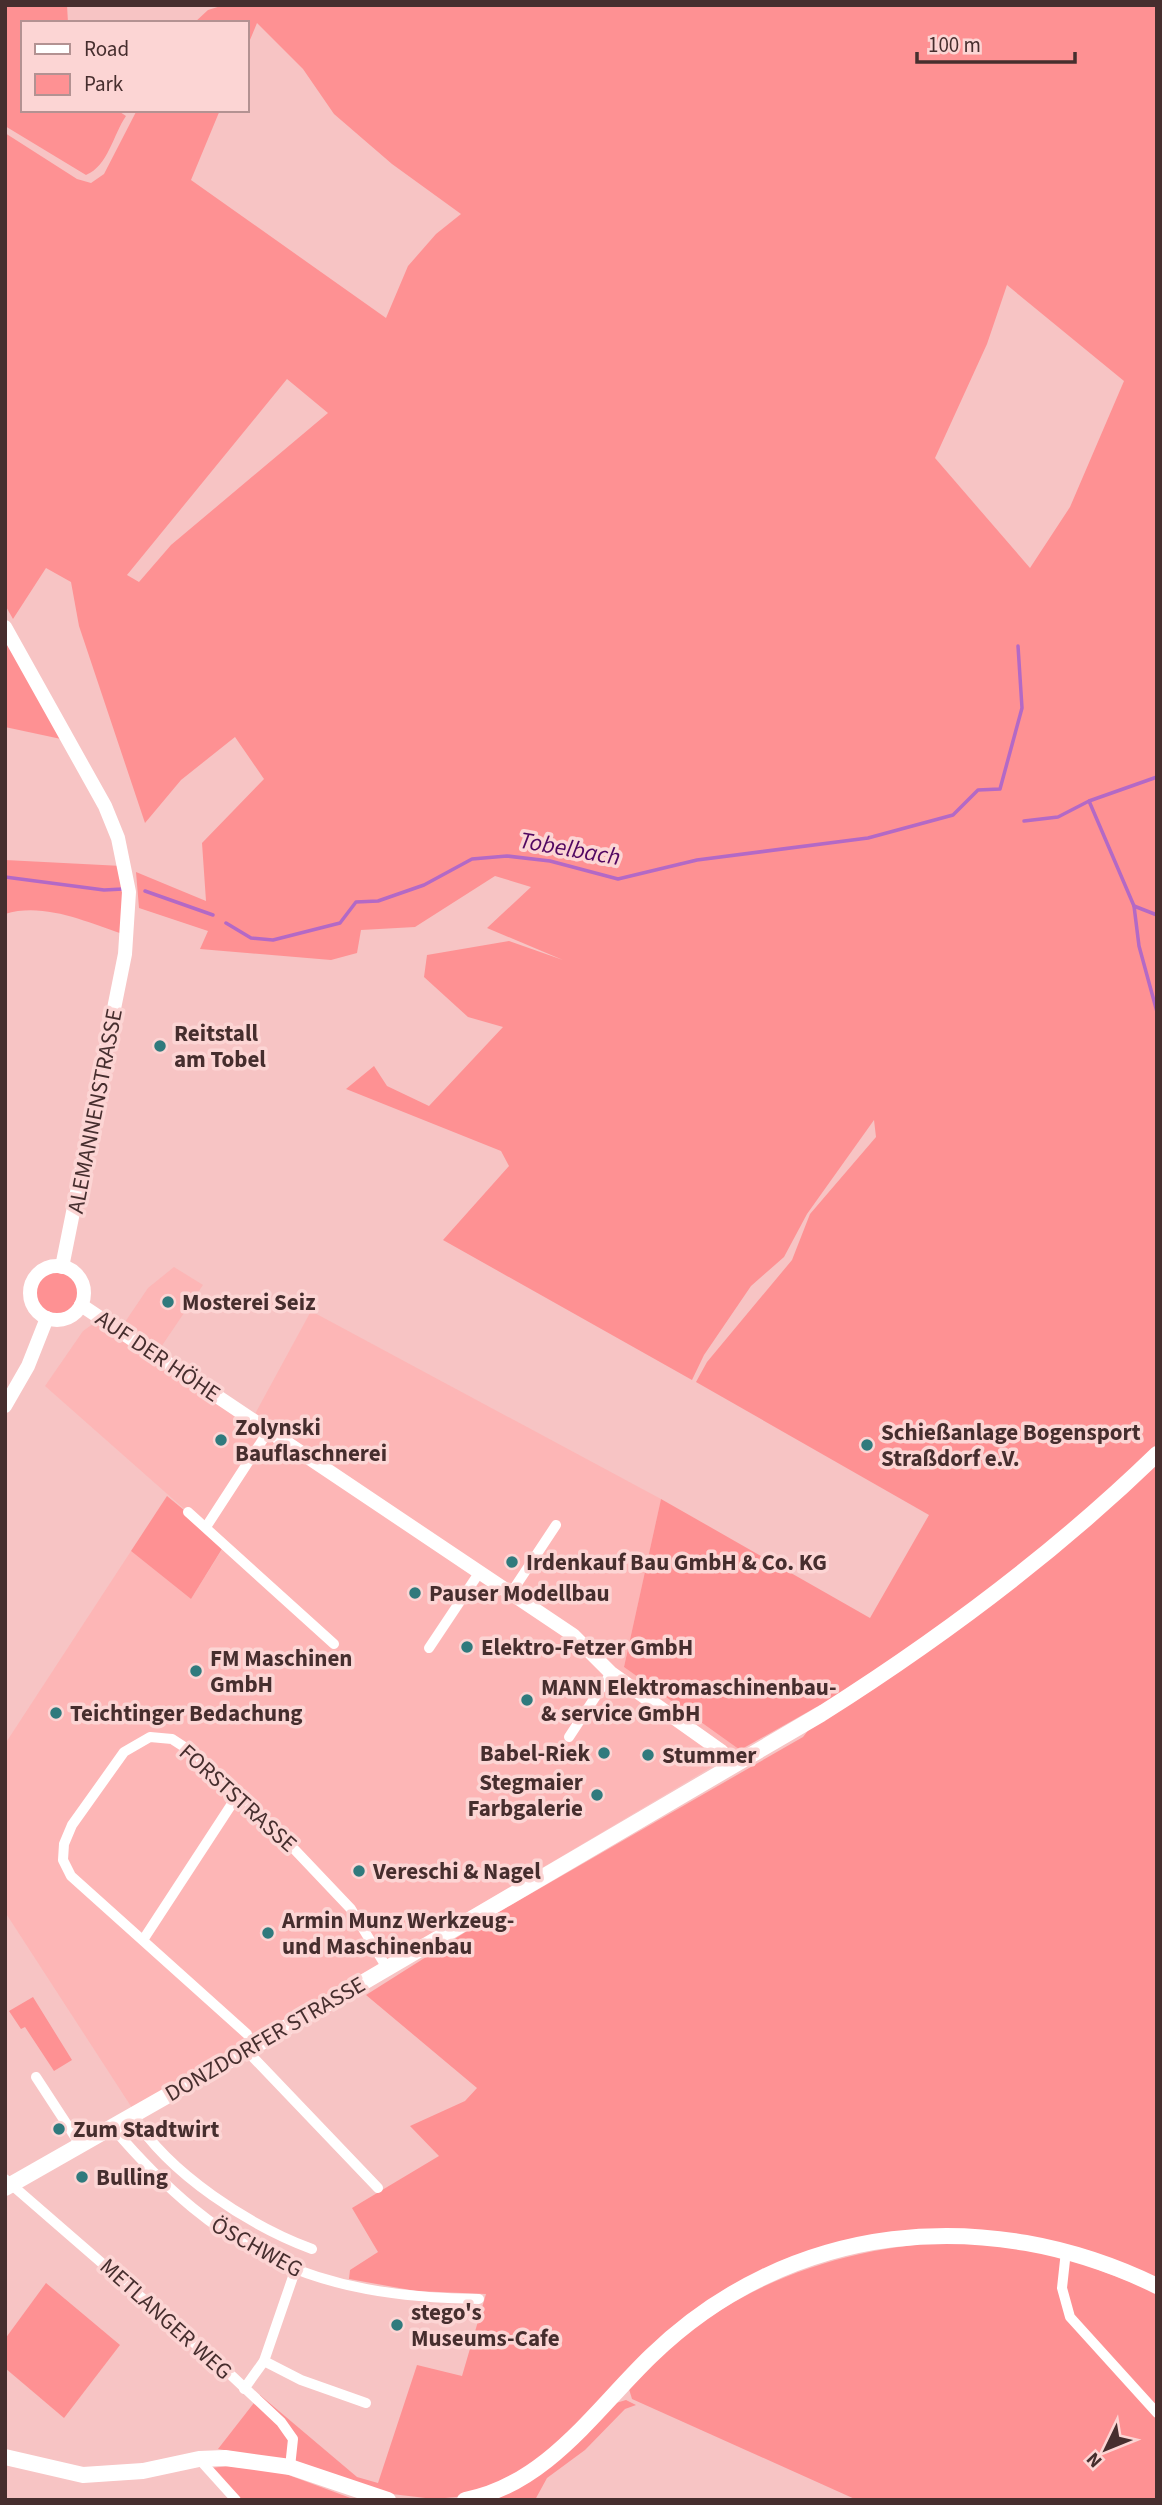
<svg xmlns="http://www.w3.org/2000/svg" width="1162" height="2505" viewBox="0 0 1162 2505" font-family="'Source Sans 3',sans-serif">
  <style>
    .built { fill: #fdb6b6 }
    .green { fill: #fe9193; fill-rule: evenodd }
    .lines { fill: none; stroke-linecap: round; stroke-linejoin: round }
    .stream { stroke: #b369c6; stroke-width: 3.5 }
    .minor { stroke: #fff; stroke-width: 10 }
    .tertiary { stroke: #fff; stroke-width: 14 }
    .secondary { stroke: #fff; stroke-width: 16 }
    .poi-dot { fill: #307a7d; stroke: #fcd5d4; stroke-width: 2.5 }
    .labels { text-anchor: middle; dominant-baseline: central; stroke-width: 7; stroke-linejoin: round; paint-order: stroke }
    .poi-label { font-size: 23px; font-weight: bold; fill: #462e2e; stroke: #fcd5d4; text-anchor: start }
    .street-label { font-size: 23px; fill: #462e2e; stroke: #fcd5d4 }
    .water-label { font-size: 24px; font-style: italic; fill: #510761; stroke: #fcd5d4 }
  </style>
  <rect width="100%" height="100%" fill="#f7c4c4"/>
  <g class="built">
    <path d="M174,1267l29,18 -42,62 -36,-25 23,-34z"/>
    <path d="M311,1311l350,188 -37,168 116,83 -606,361 -129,-199v-168l126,-193 60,48 34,-54 -180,-159 38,-55 14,-10 153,102z"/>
  </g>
  <g class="green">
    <path d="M5,5h62l1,18h-45v87h94l9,6c-13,19 -18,50 -40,59l-81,-49z"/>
    <path d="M224,5h933v2274l-80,-31 -114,-17 -195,36 -239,200 -52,25 -21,5 -22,2 -59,-7 -86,-31 -71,-12 42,-54 97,82 21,6 39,-118 45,11 24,-82 -70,-3 -67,-12 1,-9 28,-18 -26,-44 87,-52 -29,-30 55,-25 12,-13 -111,-93 117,-74 320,-184 18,-23 -1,-9 -80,45 -116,-83 37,-168 209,119 59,-103 -233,-133 11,-20 85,-102 18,-46 66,-77 -2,-17 -67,94 -23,43 -33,29 -47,69 -12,25 -249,-140 66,-74 -8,-15 -155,-62 28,-23 13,20 42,20 74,-79 -35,-10 -44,-40 3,-22 82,-14 54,19 -76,-32 44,-41 -36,-11 -80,51 -54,3 -4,23 -26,7 -131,-11 8,-18 -69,-23 -3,-36 70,29 -4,-58 62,-64 -29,-42 -54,43 -36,43 -66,-197 -8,-44 -25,-14 -33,51 -8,-14v-472l72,46 14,4 13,-9 33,-64h83l-29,70 195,138 22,-52 28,-32 25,-20 -69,-50 -58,-50 -31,-45 -46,-46 -10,24v-24h-53l14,-13zM1007,285l117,96 -54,126 -40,61 -95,-110 52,-114zM287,379l41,34 -157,132 -32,37 -12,-7z"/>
    <path d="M5,639l56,100 -56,-12z"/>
    <path d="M5,860l117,6 1,68c-37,-12 -79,-32 -118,-20z"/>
    <circle cx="57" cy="1293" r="22"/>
    <path d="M167,1496l58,48 -34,55 -60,-48z"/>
    <path d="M33,1997l39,63 -18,11 -29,-44 -4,2 -12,-18z"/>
    <path d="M965,2241l97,15 95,36v208h-300l-225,-101 -3,-10c15,-15 29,-32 45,-45 83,-70 184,-99 291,-103z"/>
    <path d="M46,2283l74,62 -56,73 -59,-50v-29z"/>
    <path d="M626,2400l10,5 -11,4 -40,41 -38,28 -12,22h-48c61,-28 84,-48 129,-97z"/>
    <path d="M228,2466l55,7 73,27h-119l-26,-32z"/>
  </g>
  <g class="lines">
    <g class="stream">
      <path d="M1089,801l45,105 5,40 18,66"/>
      <path d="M1024,821l34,-4 31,-16 68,-24"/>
      <path d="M5,877l99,13 19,-1"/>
      <path d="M145,891l68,24"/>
      <path d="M1134,906l23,9"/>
      <path d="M226,923l25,15 22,2 67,-17 16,-21 22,-1 46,-16 48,-26 35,-3 43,5 68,18 79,-19 171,-22 85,-23 25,-25 22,-1 22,-81 -4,-62"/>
    </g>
    <g class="minor">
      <path d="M188,1512l146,132"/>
      <path d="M206,1527l63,-97"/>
      <path d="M511,1593l45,-68"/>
      <path d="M429,1648l50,-75"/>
      <path d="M569,1737l42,-64"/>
      <path d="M143,1940l96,-147"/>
      <path d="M247,2034l-176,-158 -8,-16 1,-16 8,-19 52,-73 26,-15 22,2 23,15 44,39 56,57 56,59 36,59"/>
      <path d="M247,2051l131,137"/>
      <path d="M36,2077l45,69"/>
      <path d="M133,2116c36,58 117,110 179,133"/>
      <path d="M113,2128c108,126 200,169 366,171"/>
      <path d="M5,2179l227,197 49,46 12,17 -3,28"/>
      <path d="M1066,2251l-4,37 8,29 87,96"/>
      <path d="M264,2361l37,19 65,23"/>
      <path d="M244,2389l20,-28 31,-90"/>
      <path d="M199,2459l37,41"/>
    </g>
    <g class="tertiary">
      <path d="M5,627l100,179 13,32 11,54 -4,62 -63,313"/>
      <circle cx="57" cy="1293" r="27"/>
      <path d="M81,1305l492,330 38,38 110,78 13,13"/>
      <path d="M5,1406l23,-40 19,-48"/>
    </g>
    <g class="secondary">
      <path d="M5,2188l253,-144 563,-330c120,-76 234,-161 336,-260"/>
      <path d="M5,2457l78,18 60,-4 56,-12 26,-1 65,9 98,33"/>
      <path d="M465,2500c81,-15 131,-91 186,-144 139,-135 336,-153 506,-70"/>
    </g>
  </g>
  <g class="poi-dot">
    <circle cx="160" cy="1046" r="7"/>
    <circle cx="168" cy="1302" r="7"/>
    <circle cx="221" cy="1440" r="7"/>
    <circle cx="867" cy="1445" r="7"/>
    <circle cx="512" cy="1562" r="7"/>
    <circle cx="415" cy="1593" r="7"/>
    <circle cx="467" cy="1647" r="7"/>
    <circle cx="196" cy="1671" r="7"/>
    <circle cx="527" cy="1700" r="7"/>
    <circle cx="56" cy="1713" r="7"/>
    <circle cx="604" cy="1753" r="7"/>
    <circle cx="648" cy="1755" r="7"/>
    <circle cx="597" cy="1795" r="7"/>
    <circle cx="359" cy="1871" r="7"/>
    <circle cx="268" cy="1933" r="7"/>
    <circle cx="59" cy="2129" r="7"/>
    <circle cx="82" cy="2177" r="7"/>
    <circle cx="397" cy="2325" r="7"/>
  </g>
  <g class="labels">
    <g class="poi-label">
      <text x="174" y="1033">Reitstall<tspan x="174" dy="26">am Tobel</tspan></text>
      <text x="182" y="1302">Mosterei Seiz</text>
      <text x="235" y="1427">Zolynski<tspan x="235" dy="26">Bauflaschnerei</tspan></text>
      <text x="881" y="1432">Schießanlage Bogensport<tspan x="881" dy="26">Straßdorf e.V.</tspan></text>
      <text x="526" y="1562">Irdenkauf Bau GmbH &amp; Co. KG</text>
      <text x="429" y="1593">Pauser Modellbau</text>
      <text x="481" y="1647">Elektro-Fetzer GmbH</text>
      <text x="210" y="1658">FM Maschinen<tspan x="210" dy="26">GmbH</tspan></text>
      <text x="541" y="1687">MANN Elektromaschinenbau-<tspan x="541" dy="26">&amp; service GmbH</tspan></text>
      <text x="70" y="1713">Teichtinger Bedachung</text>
      <text x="590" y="1753" text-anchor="end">Babel-Riek</text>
      <text x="662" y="1755">Stummer</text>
      <text x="583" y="1782" text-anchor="end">Stegmaier<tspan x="583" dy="26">Farbgalerie</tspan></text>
      <text x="373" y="1871">Vereschi &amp; Nagel</text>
      <text x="282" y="1920">Armin Munz Werkzeug-<tspan x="282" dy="26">und Maschinenbau</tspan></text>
      <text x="73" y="2129">Zum Stadtwirt</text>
      <text x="96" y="2177">Bulling</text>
      <text x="411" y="2312">stego's<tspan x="411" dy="26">Museums-Cafe</tspan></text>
    </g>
    <g class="street-label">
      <text transform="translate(95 1111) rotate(-79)">ALEMANNENSTRASSE</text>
      <text transform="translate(158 1356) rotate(34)">AUF DER HÖHE</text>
      <text transform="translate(238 1798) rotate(42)">FORSTSTRASSE</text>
      <text transform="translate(265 2039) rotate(-30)">DONZDORFER STRASSE</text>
      <text transform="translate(257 2247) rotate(29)">ÖSCHWEG</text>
      <text transform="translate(166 2319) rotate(42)">METLANGER WEG</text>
    </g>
    <g class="water-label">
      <text transform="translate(570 849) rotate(10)">Tobelbach</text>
    </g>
  </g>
  <rect width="1162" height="2505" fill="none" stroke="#462e2e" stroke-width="14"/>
  <rect x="21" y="21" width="228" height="91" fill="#fcd5d4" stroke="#b39292" stroke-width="2"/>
  <rect x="35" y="44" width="35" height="10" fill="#ffffff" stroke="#b39292" stroke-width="2"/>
  <text x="84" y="56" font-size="21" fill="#462e2e">Road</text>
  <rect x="35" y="74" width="35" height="21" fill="#fe9193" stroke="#b39292" stroke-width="2"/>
  <text x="84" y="91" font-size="21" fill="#462e2e">Park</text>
  <g transform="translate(1106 2449) rotate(227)" stroke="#fcd5d4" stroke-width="5" paint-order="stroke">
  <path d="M0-5L12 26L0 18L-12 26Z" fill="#462e2e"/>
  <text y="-10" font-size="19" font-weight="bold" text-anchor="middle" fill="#462e2e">N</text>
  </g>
  <path d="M917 52v10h158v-10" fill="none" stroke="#462e2e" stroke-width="3.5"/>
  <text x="928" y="52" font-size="21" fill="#462e2e" stroke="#fcd5d4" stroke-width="5" paint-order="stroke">100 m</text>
</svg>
